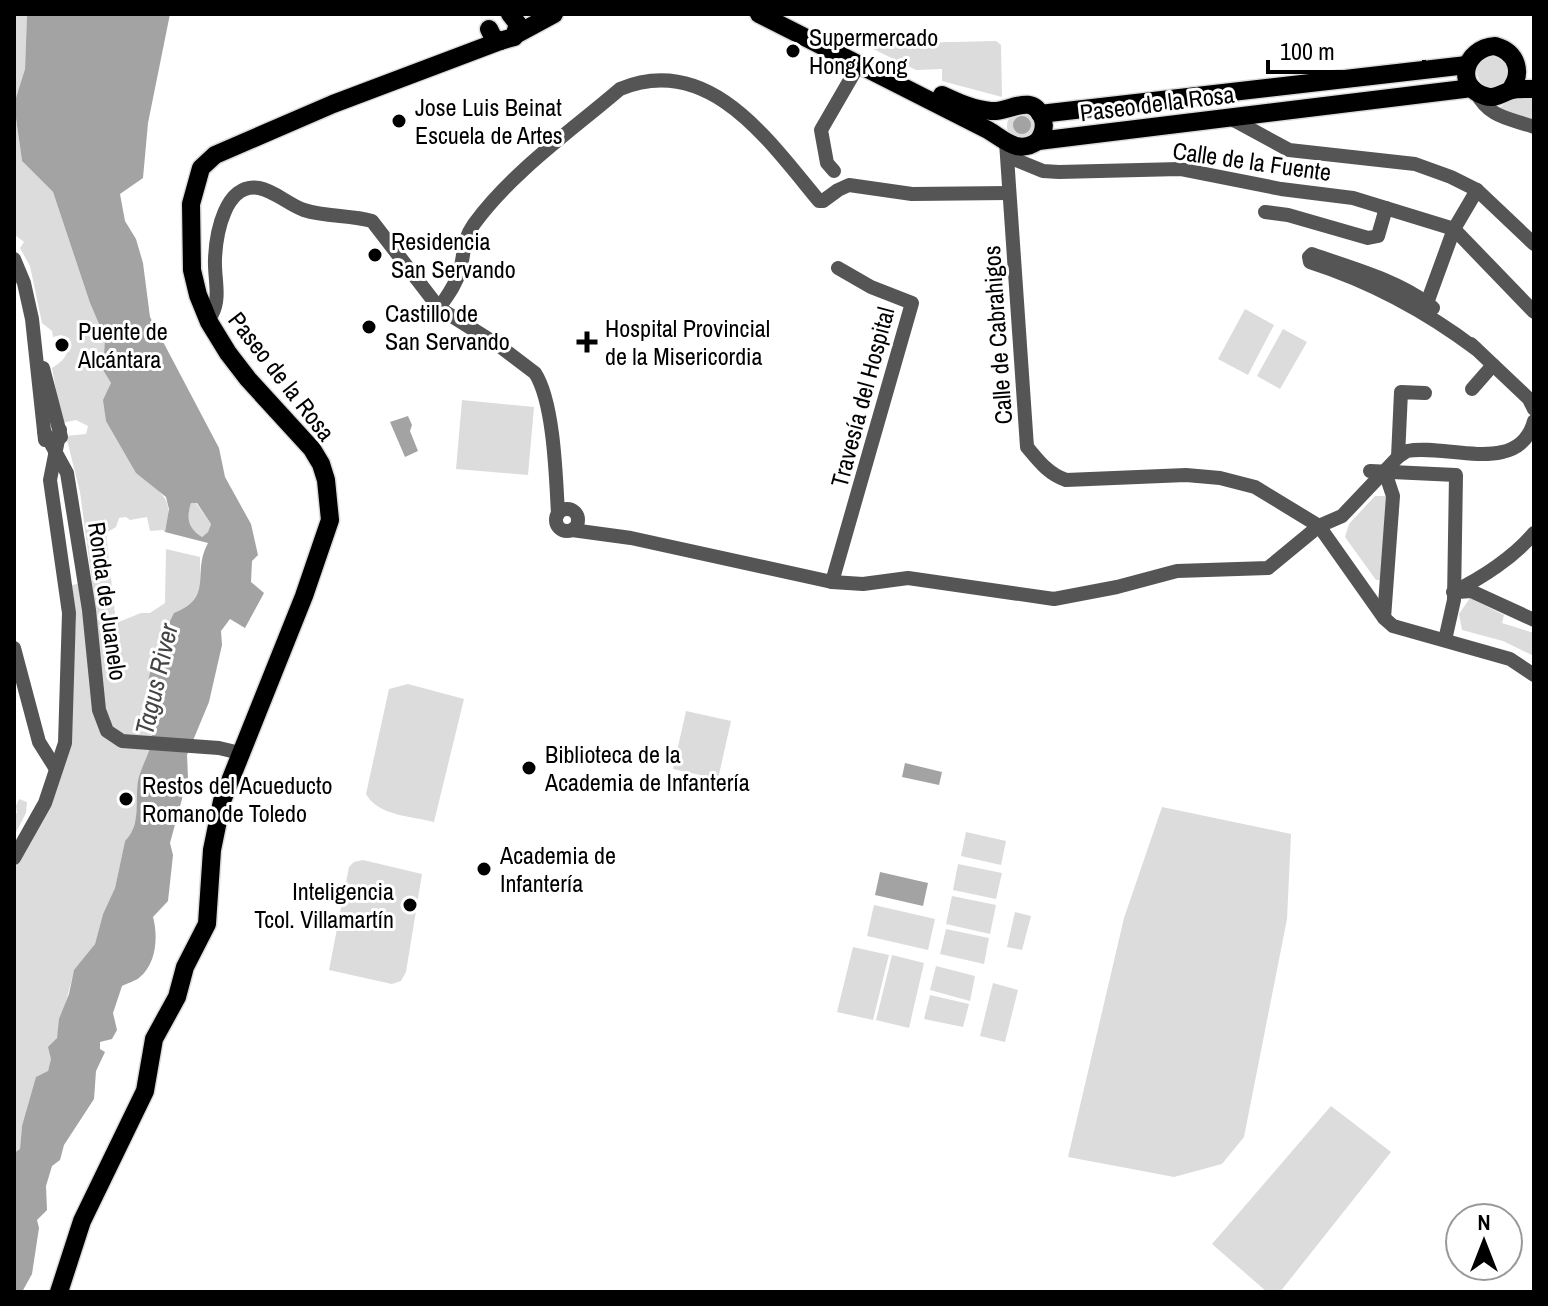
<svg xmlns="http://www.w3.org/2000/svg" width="1548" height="1306" viewBox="0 0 1548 1306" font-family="'Archivo Narrow',sans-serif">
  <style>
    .green { fill: #dcdcdc }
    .water { fill: #a3a3a3; fill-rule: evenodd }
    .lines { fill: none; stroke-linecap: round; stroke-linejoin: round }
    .major-casing { stroke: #dbdbdb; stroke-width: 21 }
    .minor { stroke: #555; stroke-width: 14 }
    .major { stroke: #000; stroke-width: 18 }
    .poi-dot { fill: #000; stroke: #fff; stroke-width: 3 }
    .labels { text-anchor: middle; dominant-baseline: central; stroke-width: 6; stroke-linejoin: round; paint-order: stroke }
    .poi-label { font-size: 24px; fill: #000; stroke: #fff; text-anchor: start }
    .street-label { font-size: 24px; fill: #000; stroke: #fff }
    .water-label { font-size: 26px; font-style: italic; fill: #444; stroke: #fff }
  </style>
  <rect width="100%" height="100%" fill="#fff"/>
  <g class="green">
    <path d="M14,14h13l-2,55 -11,35 8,57 31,31 37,111 15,35 -2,32 8,13 -7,17 50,87c19,16 15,23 11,45l-2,-2 -13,1 -3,-14 -17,3 -4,-3 -7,1 -3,9 -10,6 10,90 25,-10h9l15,-10 1,-54 34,8v34l-53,101 6,44 -8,29 -6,13 -3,40 -5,17 -6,6 -10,47 -12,26 -8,30 -21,27 -26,100 -26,55 -2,23 -6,4v-283l38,-68 16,-52 8,-130 -4,-35 20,-4 -12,-89 -14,-56 20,-2 2,-8 -12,-6 -14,3 -10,-55c13,-8 18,-14 15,-29l-6,-4 -8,2 -1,-6 -10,-8 -12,-57 -10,-18 4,-6 -10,-8z"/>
    <path d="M996,41l5,4 1,52 -60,-16v-12l-26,1 -53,-26z"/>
    <circle cx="1492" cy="72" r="15"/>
    <path d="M1534,95v29l-42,-11 21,-15z"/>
    <circle cx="1021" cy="126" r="14"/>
    <path d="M1245,309l29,16 -26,50 -30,-16z"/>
    <path d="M1283,329l24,13 -27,47 -23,-13z"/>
    <path d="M462,400l72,7 -6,68 -72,-6z"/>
    <path d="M1375,496h13l-6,84h-6l-31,-43 4,-13z"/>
    <path d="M191,503h5l15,21 -3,8 -6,5c-15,-9 -16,-18 -11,-34z"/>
    <path d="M1470,598l34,17 -2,8 32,10v23l-31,-15 -41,-11 -3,-16z"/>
    <path d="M408,684l56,15 -30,123c-23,-6 -56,-6 -68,-28l23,-105z"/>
    <path d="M686,711l45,10 -13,58 -45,-10z"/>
    <path d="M19,799l8,3 -1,11 -12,23v-23h3l-1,-7z"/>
    <path d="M1162,807l129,27 -4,85 -43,218 -22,27 -48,13 -106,-20 56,-239z"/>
    <path d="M966,832l40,9 -5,24 -40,-9z"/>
    <path d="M363,860l59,14 -16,98 -5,9 -9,3 -63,-14 20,-103 5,-5z"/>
    <path d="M958,864l44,9 -6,26 -43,-9z"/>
    <path d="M952,896l44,9 -6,29 -44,-10z"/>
    <path d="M874,905l61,14 -7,31 -61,-14z"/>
    <path d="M1015,912l16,4 -9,34 -15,-3z"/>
    <path d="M946,929l43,9 -5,26 -44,-10z"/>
    <path d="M853,947l36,8 -16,65 -36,-8z"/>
    <path d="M892,955l32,8 -15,65 -33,-8z"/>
    <path d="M936,966l39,10 -5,25 -40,-11z"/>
    <path d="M993,983l25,7 -13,52 -25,-6z"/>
    <path d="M930,995l39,9 -6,23 -39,-8z"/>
    <path d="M1331,1106l60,46 -111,140h-13l-55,-48z"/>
  </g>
  <g class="water">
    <path d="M27,14h143l-22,109 -5,55 -23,16 5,27 11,18 7,24 7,54 69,131 6,29 26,47 7,31 -6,6 -1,21 13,11 -19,35 -15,-9 -9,12 1,14 -13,57 -22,53 1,22 -18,66 3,12 -5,46 -15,16c5,18 4,46 -13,60 -4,4 -13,6 -18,9l-9,27 4,17 -5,9 -12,3v7l5,3 -9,19 -2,28 -30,46 -4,15 -8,6 -6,20 1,24 -10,10 2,8 -7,46 -10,18h-8v-139l6,-4 2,-23 14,-49 12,-6 3,-12 -3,-12 9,-9 2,-19 10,-25 5,-24 21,-26 8,-30 12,-26 10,-47c16,-15 10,-40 13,-60 3,-16 15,-31 14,-48 0,-14 -7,-29 -5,-43 3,-28 15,-53 27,-77 41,-16 17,-39 34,-70l-43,-11 4,-23 -3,-12 -30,-24 -30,-52 -3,-21 8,-17 -8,-13 2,-32 -15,-35 -37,-111 -31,-31 -8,-57 11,-35zM191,503h6l14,21 -3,8 -6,5c-14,-9 -16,-18 -11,-34z"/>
    <circle cx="1022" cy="125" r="9"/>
    <path d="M408,416l4,9 -2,6 8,20 -13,6 -15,-35z"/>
    <path d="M905,763l37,9 -3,13 -37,-8z"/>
    <path d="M880,872l48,11 -5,23 -48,-11z"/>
  </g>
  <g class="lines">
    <g class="major-casing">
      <g id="major">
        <path d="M759,14l229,116c17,10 30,25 50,11l434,-53"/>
        <path d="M489,29l4,8 7,4 14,-4 4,-13 -8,-10"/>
        <path d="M517,34l37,-20"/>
        <path d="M1509,91c15,-18 8,-39 -14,-45 -31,2 -41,41 -10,50 10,3 15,-2 24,-5 7,-3 17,-2 25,-2"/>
        <path d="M942,95c15,7 32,15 49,16 18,2 40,-19 51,6 4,9 1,17 -4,24"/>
        <path d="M1040,114l427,-49"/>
        <path d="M59,1292l23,-71 63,-130 9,-52 23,-42 8,-30 22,-43 5,-74 10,-49 82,-205 26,-76 -4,-40 -5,-16 -9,-15 -64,-70 -20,-26 -19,-31 -11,-27 -6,-25 -1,-66 10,-36 14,-13 118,-51 167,-63"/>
      </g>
    </g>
    <g class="minor">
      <path d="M1476,92c13,26 33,26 58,35"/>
      <path d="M1232,119l57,31 126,14 36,13 26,13 57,54"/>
      <path d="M1006,142l21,305c11,13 21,27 39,33l120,-5 34,3 35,9 64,39 65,92 9,8 117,33 24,16"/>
      <path d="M1016,160l27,11 16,1 121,-3 101,20 72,9 101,31 80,83"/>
      <path d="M834,171l-7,-8 -6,-33 33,-57"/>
      <path d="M1265,212l23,3 80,23 10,-2 8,-28"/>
      <path d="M14,259l10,24 8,36 13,121"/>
      <path d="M1427,303c-33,-24 -76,-35 -115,-49l-3,3 1,5c59,19 117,50 166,87"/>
      <path d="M439,308c8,-12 17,-23 21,-38 5,-18 2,-29 14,-46 39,-53 97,-93 146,-135 89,-37 149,52 199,112h4l15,-11 11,-5 63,9 97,-1"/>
      <path d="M1433,308l-6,-5 27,-74 23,-39"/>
      <path d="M207,317l5,-3c9,-16 2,-37 3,-55 1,-25 10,-77 44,-71 16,3 30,17 45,22 22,7 46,5 68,11l67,87 59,37 37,28c19,29 21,105 23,141"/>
      <path d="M1471,344l58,55 5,10"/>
      <path d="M43,368l18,69"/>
      <path d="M1472,389l21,-24"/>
      <path d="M44,431l23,42 22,137 10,100 8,21 15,10 97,7 21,5"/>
      <path d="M1398,457l3,-65 24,1"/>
      <path d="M1370,471l86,4 -2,125 -9,40"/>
      <circle cx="567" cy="520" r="11"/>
      <path d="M572,530l59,8 201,44 31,2 45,-6 146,21 63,-12 60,-16 91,-3 51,-42 23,-10 56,-59 9,-6c39,-8 112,26 127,-30"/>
      <path d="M832,582l80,-279 -41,-16 -33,-19"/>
      <path d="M1453,592c29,-14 61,-35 81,-59"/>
      <path d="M1458,592l13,-1 63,29"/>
      <path d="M1384,618l9,-122 -8,-24"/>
      <path d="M14,648l25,94 17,27"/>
      <path d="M14,858l31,-55 20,-60 4,-130 -19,-133 10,-50"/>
    </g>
    <use href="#major" class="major"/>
  </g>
  <g class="poi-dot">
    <circle cx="793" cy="51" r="8"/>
    <circle cx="399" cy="121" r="8"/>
    <circle cx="375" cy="255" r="8"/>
    <circle cx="369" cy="327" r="8"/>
    <path d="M583 330h8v8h8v8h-8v8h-8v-8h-8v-8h8z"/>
    <circle cx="62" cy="345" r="8"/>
    <circle cx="529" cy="768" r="8"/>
    <circle cx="126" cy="799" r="8"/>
    <circle cx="484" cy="869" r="8"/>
    <circle cx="410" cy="905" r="8"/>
  </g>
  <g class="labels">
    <g class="poi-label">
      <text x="809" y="37">Supermercado<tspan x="809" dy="28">Hong Kong</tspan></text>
      <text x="415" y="107">Jose Luis Beinat<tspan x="415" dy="28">Escuela de Artes</tspan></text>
      <text x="391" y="241">Residencia<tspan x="391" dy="28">San Servando</tspan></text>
      <text x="385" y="313">Castillo de<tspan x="385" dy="28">San Servando</tspan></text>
      <text x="605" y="328">Hospital Provincial<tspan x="605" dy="28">de la Misericordia</tspan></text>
      <text x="78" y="331">Puente de<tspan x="78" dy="28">Alcántara</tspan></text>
      <text x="545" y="754">Biblioteca de la<tspan x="545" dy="28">Academia de Infantería</tspan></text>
      <text x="142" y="785">Restos del Acueducto<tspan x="142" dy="28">Romano de Toledo</tspan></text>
      <text x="500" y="855">Academia de<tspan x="500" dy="28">Infantería</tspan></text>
      <text x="394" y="891" text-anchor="end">Inteligencia<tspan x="394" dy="28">Tcol. Villamartín</tspan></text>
    </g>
    <g class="street-label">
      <text transform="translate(1157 103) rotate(-7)">Paseo de la Rosa</text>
      <text transform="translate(1252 161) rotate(8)">Calle de la Fuente</text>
      <text transform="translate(997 335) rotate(-94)">Calle de Cabrahigos</text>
      <text transform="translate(282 376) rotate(52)">Paseo de la Rosa</text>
      <text transform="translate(862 397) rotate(-75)">Travesía del Hospital</text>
      <text transform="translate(108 601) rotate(82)">Ronda de Juanelo</text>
    </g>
    <g class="water-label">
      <text transform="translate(156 679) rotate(-77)">Tagus River</text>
    </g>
  </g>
  <rect width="1548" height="1306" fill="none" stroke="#000000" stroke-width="32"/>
  <g transform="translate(1484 1242)"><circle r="38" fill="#ffffff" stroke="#999999" stroke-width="2"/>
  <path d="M0-6L14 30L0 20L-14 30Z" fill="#000000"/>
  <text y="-12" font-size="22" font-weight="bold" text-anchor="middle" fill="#000000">N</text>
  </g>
  <path d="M1268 60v12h156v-12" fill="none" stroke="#000000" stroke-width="4"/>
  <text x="1280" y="60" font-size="24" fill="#000000" stroke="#ffffff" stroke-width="6" paint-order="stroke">100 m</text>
</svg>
